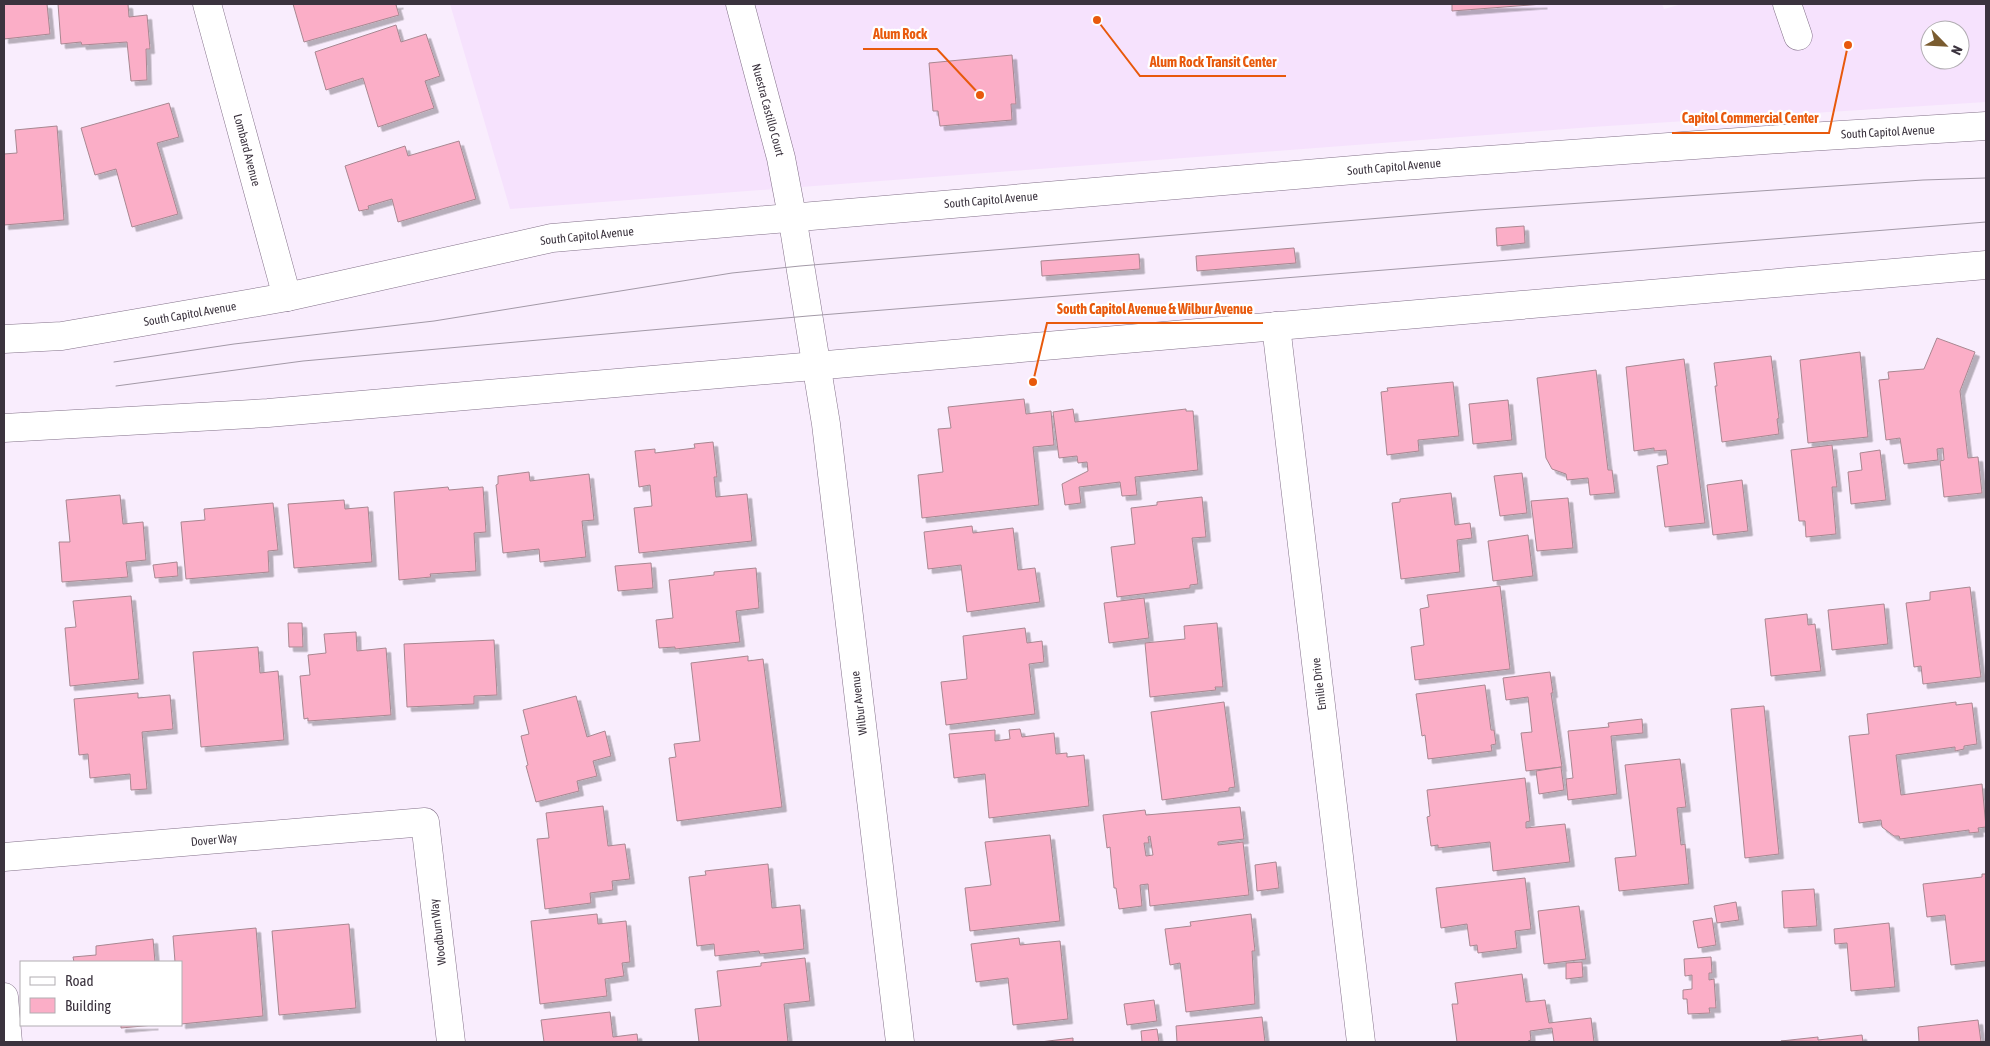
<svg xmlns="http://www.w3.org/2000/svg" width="1990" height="1046" viewBox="0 0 1990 1046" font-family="'Asap Condensed',sans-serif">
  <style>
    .built { fill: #f6e2fd; fill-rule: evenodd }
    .building { fill: #fbaec7; stroke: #a88791; fill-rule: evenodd; filter: url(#shadow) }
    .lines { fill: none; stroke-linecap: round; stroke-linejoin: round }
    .minor-casing { stroke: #837189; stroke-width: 29 }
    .major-casing { stroke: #837189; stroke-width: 29 }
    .minor { stroke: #fff; stroke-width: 28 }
    .major { stroke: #fff; stroke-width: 28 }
    .tram { stroke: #a399a7; stroke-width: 1 }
    .labels { text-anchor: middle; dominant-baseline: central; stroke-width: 4.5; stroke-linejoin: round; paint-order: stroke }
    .street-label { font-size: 12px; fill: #3b333e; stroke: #fff }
    .leader { fill: none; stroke: #e8590c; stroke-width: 2 }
    .callout-dot { fill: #e8590c; stroke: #fff; stroke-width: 2 }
    .callout-label { font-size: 14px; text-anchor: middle; font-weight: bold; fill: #e8590c; stroke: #fff; stroke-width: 4.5; stroke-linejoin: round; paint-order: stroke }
  </style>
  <defs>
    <filter id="shadow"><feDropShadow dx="4.5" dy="4.5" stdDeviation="0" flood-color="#0004"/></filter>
  </defs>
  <rect width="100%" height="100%" fill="#f9edfd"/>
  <path class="built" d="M450,4h1212l2,5 18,-5h304v98l-394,25 -1082,82zM1930,30h30v30h-30z"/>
  <g class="building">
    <path d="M4,4h43l3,30 -46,5z"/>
    <path d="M58,4h70l1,13 18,-2 3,34h-4l1,31 -16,1 -4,-39 -45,3 -1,-3 -20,2z"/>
    <path d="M293,4h106l-3,1 3,10 -95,27z"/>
    <path d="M1452,4h91l-91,7z"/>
    <path d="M396,25l5,17 25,-8 14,42 -15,5 9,27 -56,19 -15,-49 -37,12 -11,-38z"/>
    <path d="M1012,55l4,49h-5l1,16 -72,6 -2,-15h-5l-4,-48z"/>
    <path d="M169,103l10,34 -22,6 21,71 -46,13 -16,-58 -21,6 -14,-47z"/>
    <path d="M57,126l7,94 -60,5v-71l13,-1 -2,-23z"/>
    <path d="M459,141l17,58 -78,23 -6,-23 -24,7 1,3 -10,2 -14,-45 60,-20 3,10z"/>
    <path d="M1524,226l1,17 -28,3 -1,-18z"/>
    <path d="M1294,248l2,15 -99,8 -1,-15z"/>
    <path d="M1139,254l1,15 -98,7 -1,-15z"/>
    <path d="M1937,338l38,14 -15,39 8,67 10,-1 4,36 -38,4 -4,-36 4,-1 -1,-12 -6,1 1,11 -34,4 -4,-26 -14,2 -7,-60 10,-1 -1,-7 36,-3z"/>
    <path d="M1860,352l8,85 -60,6 -8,-83z"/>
    <path d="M1771,356l8,62 -2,1 2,15 -57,8 -7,-56h2l-3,-23z"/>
    <path d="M1684,359l21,164 -40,4 -8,-61 11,-2 -2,-14 -12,1v-3l-20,3 -8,-84z"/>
    <path d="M1596,370l12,100h4l3,23 -25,2 -2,-17 -21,2 -1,-6 -14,-5 -6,-11 -9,-80z"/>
    <path d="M1453,382l6,54 -41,4 1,11 -32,4 -6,-63 7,-1 -1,-3z"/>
    <path d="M1024,399l2,15 25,-3 3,34 -21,2 6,58 -117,13 -4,-43 25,-3 -5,-43 13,-1 -3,-21z"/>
    <path d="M1508,400l4,40 -39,4 -4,-40z"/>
    <path d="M1073,409l2,13 111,-13v2h7l5,59 -63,7 2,18 -15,1 -2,-14 -41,5 2,16 -16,2 -3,-21 26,-13 -1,-9 -9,1 -1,-7 -18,2 -6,-46z"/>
    <path d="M713,442l4,35h-3l2,20 31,-3 5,47 -113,12 -5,-45 18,-2 -2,-21 -11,2 -4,-36 20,-2v4l40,-5 -1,-4z"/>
    <path d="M1832,445l5,42h-5l4,47 -30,3 -1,-16h-6l-8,-71z"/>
    <path d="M1880,450l6,50 -35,4 -3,-32 14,-2 -2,-17z"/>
    <path d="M529,472l1,9 59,-7 5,46 -12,1 4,36 -46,5 -1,-13 -36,4 -7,-68 2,-1v-8z"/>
    <path d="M1522,473l5,40 -27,3 -6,-40z"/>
    <path d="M1742,480l6,51 -35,4 -6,-50z"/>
    <path d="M448,487l1,3 34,-3 3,45 -12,1 2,38 -46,3 1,3 -32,3 -5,-88z"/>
    <path d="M1451,493l4,32 15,-2 2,15 -15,2 3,32 -59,7 -9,-76 8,-1v-3z"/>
    <path d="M120,495l3,29 20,-2 3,38 -20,2 2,15 -66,5 -3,-40h11l-4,-42z"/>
    <path d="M1202,497l4,40 -14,1 6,46 -8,1v3l-73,9 -6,-50 24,-3 -4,-36 26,-3v-3z"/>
    <path d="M1568,498l5,50 -36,3 -6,-50z"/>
    <path d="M344,500l1,9 23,-2 4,55 -78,6 -6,-64z"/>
    <path d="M273,503l5,47 -10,1 1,21 -83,7 -5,-57 24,-2 -1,-11z"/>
    <path d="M972,526l1,7 40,-5 5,42 17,-2 5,34 -73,10 -6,-47 -33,4 -4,-37z"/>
    <path d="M1528,535l5,41 -40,5 -5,-40z"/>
    <path d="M177,562l1,14 -23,2 -2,-13z"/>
    <path d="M651,563l2,25 -35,3 -3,-25z"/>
    <path d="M756,568l3,40 -23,3 4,31 -65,7v-2l-16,1 -3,-28 17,-2 -4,-38 45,-5v-3z"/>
    <path d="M1500,586l10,83 -95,11 -4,-33 13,-2 -4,-36 9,-2 -2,-12z"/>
    <path d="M1970,587l11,90 -58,7 -2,-18 -7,1 -8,-64 24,-3v-8z"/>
    <path d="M131,596l8,83 -69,7 -5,-58 11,-1 -3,-26z"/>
    <path d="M1144,598l5,40 -40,5 -5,-40z"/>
    <path d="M1884,604l4,40 -56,6 -4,-40z"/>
    <path d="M1807,614l1,11 7,-1 6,47 -50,5 -6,-57z"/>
    <path d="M288,623h14l1,24h-14z"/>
    <path d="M1217,623l6,64h-8l1,3 -66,7 -5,-54 40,-4 -1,-13z"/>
    <path d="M1025,628l2,15 15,-2 2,21 -15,2 6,50 -89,11 -5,-43 26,-3 -4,-43z"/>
    <path d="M356,632l1,19 29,-3 5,67 -83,6v-3l-4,1 -4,-43 10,-1 -2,-20 18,-2 -2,-19z"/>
    <path d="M494,640l3,55 -23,1v8l-67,3 -3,-63z"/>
    <path d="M258,647l2,26 18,-2 6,69 -83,7 -8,-95z"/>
    <path d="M748,656v5l15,-2 19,148 -105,14 -8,-63 7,-1 -2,-13 26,-3 -9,-78z"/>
    <path d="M1550,672l3,21h-2l11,74 -36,4 -5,-38 11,-1 -4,-35 -22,3 -3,-22z"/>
    <path d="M1485,685l6,45h3l2,14 -5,1 1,6 -64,8 -3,-24 -3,1 -6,-42z"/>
    <path d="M138,693v5l32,-3 3,34 -31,3 5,57 -16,1 -1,-16 -40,4 -2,-24 -9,1 -5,-56z"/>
    <path d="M576,696l11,41 18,-6 6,25 -18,5 4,15 -20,5 2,10 -43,11 -10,-36 2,-1 -7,-29 8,-2 -6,-24z"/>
    <path d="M1224,702l11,85 -6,1v3l-67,9 -11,-88z"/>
    <path d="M1956,702v3l16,-2 5,41 -13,2v3l-9,2v-4l-59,8 5,40 81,-11 4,43 -8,1 1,4 -10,1v-3l-69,9 -1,-3h-5l-12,-9 -1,-7 -22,3 -10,-87 20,-2 -2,-20z"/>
    <path d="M1764,706l15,148 -34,4 -14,-149z"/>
    <path d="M1642,719l1,14 -32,3 6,58 -49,6 -2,-21 7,-1 -5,-47 41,-4 -1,-4z"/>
    <path d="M1020,729l2,8 32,-4 2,21 11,-1v4l17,-2 5,51 -100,12 -4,-44 -31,4 -5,-44 46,-4v11l15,-2 -1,-9z"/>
    <path d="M1680,759l6,48 -9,1 4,37 4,-1 4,40 -70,7 -4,-33 21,-2 -11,-91z"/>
    <path d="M1561,767l3,23 -25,4 -3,-23z"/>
    <path d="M1525,778l5,43 -4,1v6l39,-4 5,38 -77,9 -3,-29 -52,6v-3l-7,1 -4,-29 3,-1 -3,-26z"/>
    <path d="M603,806l5,40 17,-2 5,35 -18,2 1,9 -23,3 1,10 -46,6 -8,-70 12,-1 -3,-25z"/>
    <path d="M1240,807l4,32 -26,3v3l25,-3 6,53 -99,11 -2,-22 -8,1 2,21 -23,3 -3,-21h-2l-4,-41 -3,1 -4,-33 42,-5 1,5zM1150,836l3,19 -7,1 -2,-13h5l-1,-6z"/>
    <path d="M1050,835l10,86 -90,10 -5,-43 26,-3 -6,-43z"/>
    <path d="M1276,862l3,26 -22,3 -2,-26z"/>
    <path d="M768,864l4,44 28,-3 4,44 -44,5 -1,-3 -44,5 -1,-12 -17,2 -8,-69 17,-2 -1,-4z"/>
    <path d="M1982,874h4v87l-35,4 -6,-50 -18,2 -4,-33 59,-7z"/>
    <path d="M1525,878l6,51 -16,2 2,17 -39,5 -1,-8 -7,1 -3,-22 -26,4 -5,-40z"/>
    <path d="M1814,889l3,37 -33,2 -2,-37z"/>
    <path d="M1736,902l3,18 -22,3 -3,-17z"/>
    <path d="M1579,906l7,53 -42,5 -6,-53z"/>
    <path d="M597,914l1,10 28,-3 4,41 -8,1 2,13 -19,3 2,17 -67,8 -9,-83z"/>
    <path d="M1251,914l4,37h-3l3,53 -69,8 -6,-49 -10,2 -5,-36 26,-3 -1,-4z"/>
    <path d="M1712,918l4,27 -18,3 -5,-27z"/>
    <path d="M1889,923l6,64 -44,4 -4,-48 -12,1 -1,-15z"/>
    <path d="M349,924l7,84 -77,7 -7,-84z"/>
    <path d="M256,928l7,88 -82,8v-62h-6l-2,-26z"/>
    <path d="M1019,938l1,7 40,-4 8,78 -55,6 -5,-47 -32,4 -5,-38z"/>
    <path d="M153,939l2,23h-81l-1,-5 23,-2v-9z"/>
    <path d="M1711,957l1,16h-3v7l5,-1 2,29h-7l1,5 -22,1 -1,-15h-4v-9l9,-1v-14l-7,1 -1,-17z"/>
    <path d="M805,958l5,43 -26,3 4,38h-89l-4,-33 26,-3 -4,-35 44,-5v-3z"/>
    <path d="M1582,962l1,15 -17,2v-16z"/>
    <path d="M1522,974l4,28 19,-2 4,23 42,-5 3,24h-40l-2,-14 -22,3 1,9 -3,1v1h-71l-5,-38h6l-3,-21z"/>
    <path d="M1154,1000l3,21 -30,4 -3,-21z"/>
    <path d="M610,1012l3,25 24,-3 1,8h-94l-3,-22z"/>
    <path d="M1262,1017l3,25h-88l-1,-16z"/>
    <path d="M1978,1020l3,22h-62l-1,-15z"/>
    <path d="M121,1025h33l-33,3z"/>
    <path d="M1157,1029l2,13h-17l-1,-11z"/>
    <path d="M1862,1035l1,7 -82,-1 37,-4v3z"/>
    <path d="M1073,1038v4h-33z"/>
  </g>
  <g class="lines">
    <g class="minor-casing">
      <g id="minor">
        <path d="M207,4l80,293"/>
        <path d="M740,4l41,154 11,58 34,208 74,618"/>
        <path d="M1787,4l11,32"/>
        <path d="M1276,326l85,716"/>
        <path d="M4,857l421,-35 26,220"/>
        <path d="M4,997l4,45"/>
      </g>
    </g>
    <g class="major-casing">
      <g id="major">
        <path d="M4,339l58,-3 225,-39 265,-59 837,-71 419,-30 178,-11"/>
        <path d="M4,428l264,-15 1718,-148"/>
      </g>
    </g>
    <use href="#minor" class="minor"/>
    <use href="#major" class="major"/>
    <g class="tram">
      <path d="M114,362l120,-18 200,-23 298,-48 68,-7 678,-56 445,-30 63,-2"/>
      <path d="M116,386l187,-25 505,-45 1178,-94"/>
    </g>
  </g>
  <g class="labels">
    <g class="street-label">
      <text transform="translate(768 110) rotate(75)">Nuestra Castillo Court</text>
      <text transform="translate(1888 132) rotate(-3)">South Capitol Avenue</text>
      <text transform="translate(247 150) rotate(75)">Lombard Avenue</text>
      <text transform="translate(1394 167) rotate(-5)">South Capitol Avenue</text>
      <text transform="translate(991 200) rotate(-5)">South Capitol Avenue</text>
      <text transform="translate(587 236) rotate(-6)">South Capitol Avenue</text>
      <text transform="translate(190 314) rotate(-10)">South Capitol Avenue</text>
      <text transform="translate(1319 684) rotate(-97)">Emilie Drive</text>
      <text transform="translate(859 703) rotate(-97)">Wilbur Avenue</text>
      <text transform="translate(214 840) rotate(-5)">Dover Way</text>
      <text transform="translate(438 932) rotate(-97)">Woodburn Way</text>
    </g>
  </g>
  <path class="leader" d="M980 95L937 49H863M1097 20L1140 76H1286M1848 45L1829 133H1672M1033 382L1047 323H1263"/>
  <g class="callout-dot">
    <circle cx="980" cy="95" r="5"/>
    <circle cx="1097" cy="20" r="5"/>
    <circle cx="1848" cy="45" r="5"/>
    <circle cx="1033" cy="382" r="5"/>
  </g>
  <g class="callout-label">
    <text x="900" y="39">Alum Rock</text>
    <text x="1213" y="67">Alum Rock Transit Center</text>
    <text x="1750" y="123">Capitol Commercial Center</text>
    <text x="1155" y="314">South Capitol Avenue &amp; Wilbur Avenue</text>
  </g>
  <rect width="1990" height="1046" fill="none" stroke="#3b333e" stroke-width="10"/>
  <rect x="20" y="961" width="162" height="65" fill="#ffffff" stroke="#b1adb2"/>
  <rect x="30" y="977" width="25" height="8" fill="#ffffff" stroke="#b1adb2"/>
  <text x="65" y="986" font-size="15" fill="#3b333e">Road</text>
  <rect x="30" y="998" width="25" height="15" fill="#fbaec7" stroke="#b1adb2"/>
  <text x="65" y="1011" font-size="15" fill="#3b333e">Building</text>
  <g transform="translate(1945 45) rotate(114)"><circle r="24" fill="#ffffff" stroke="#b1adb2"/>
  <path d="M0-4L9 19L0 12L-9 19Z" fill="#7a5c30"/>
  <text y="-8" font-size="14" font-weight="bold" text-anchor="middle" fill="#3b333e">N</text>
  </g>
</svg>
